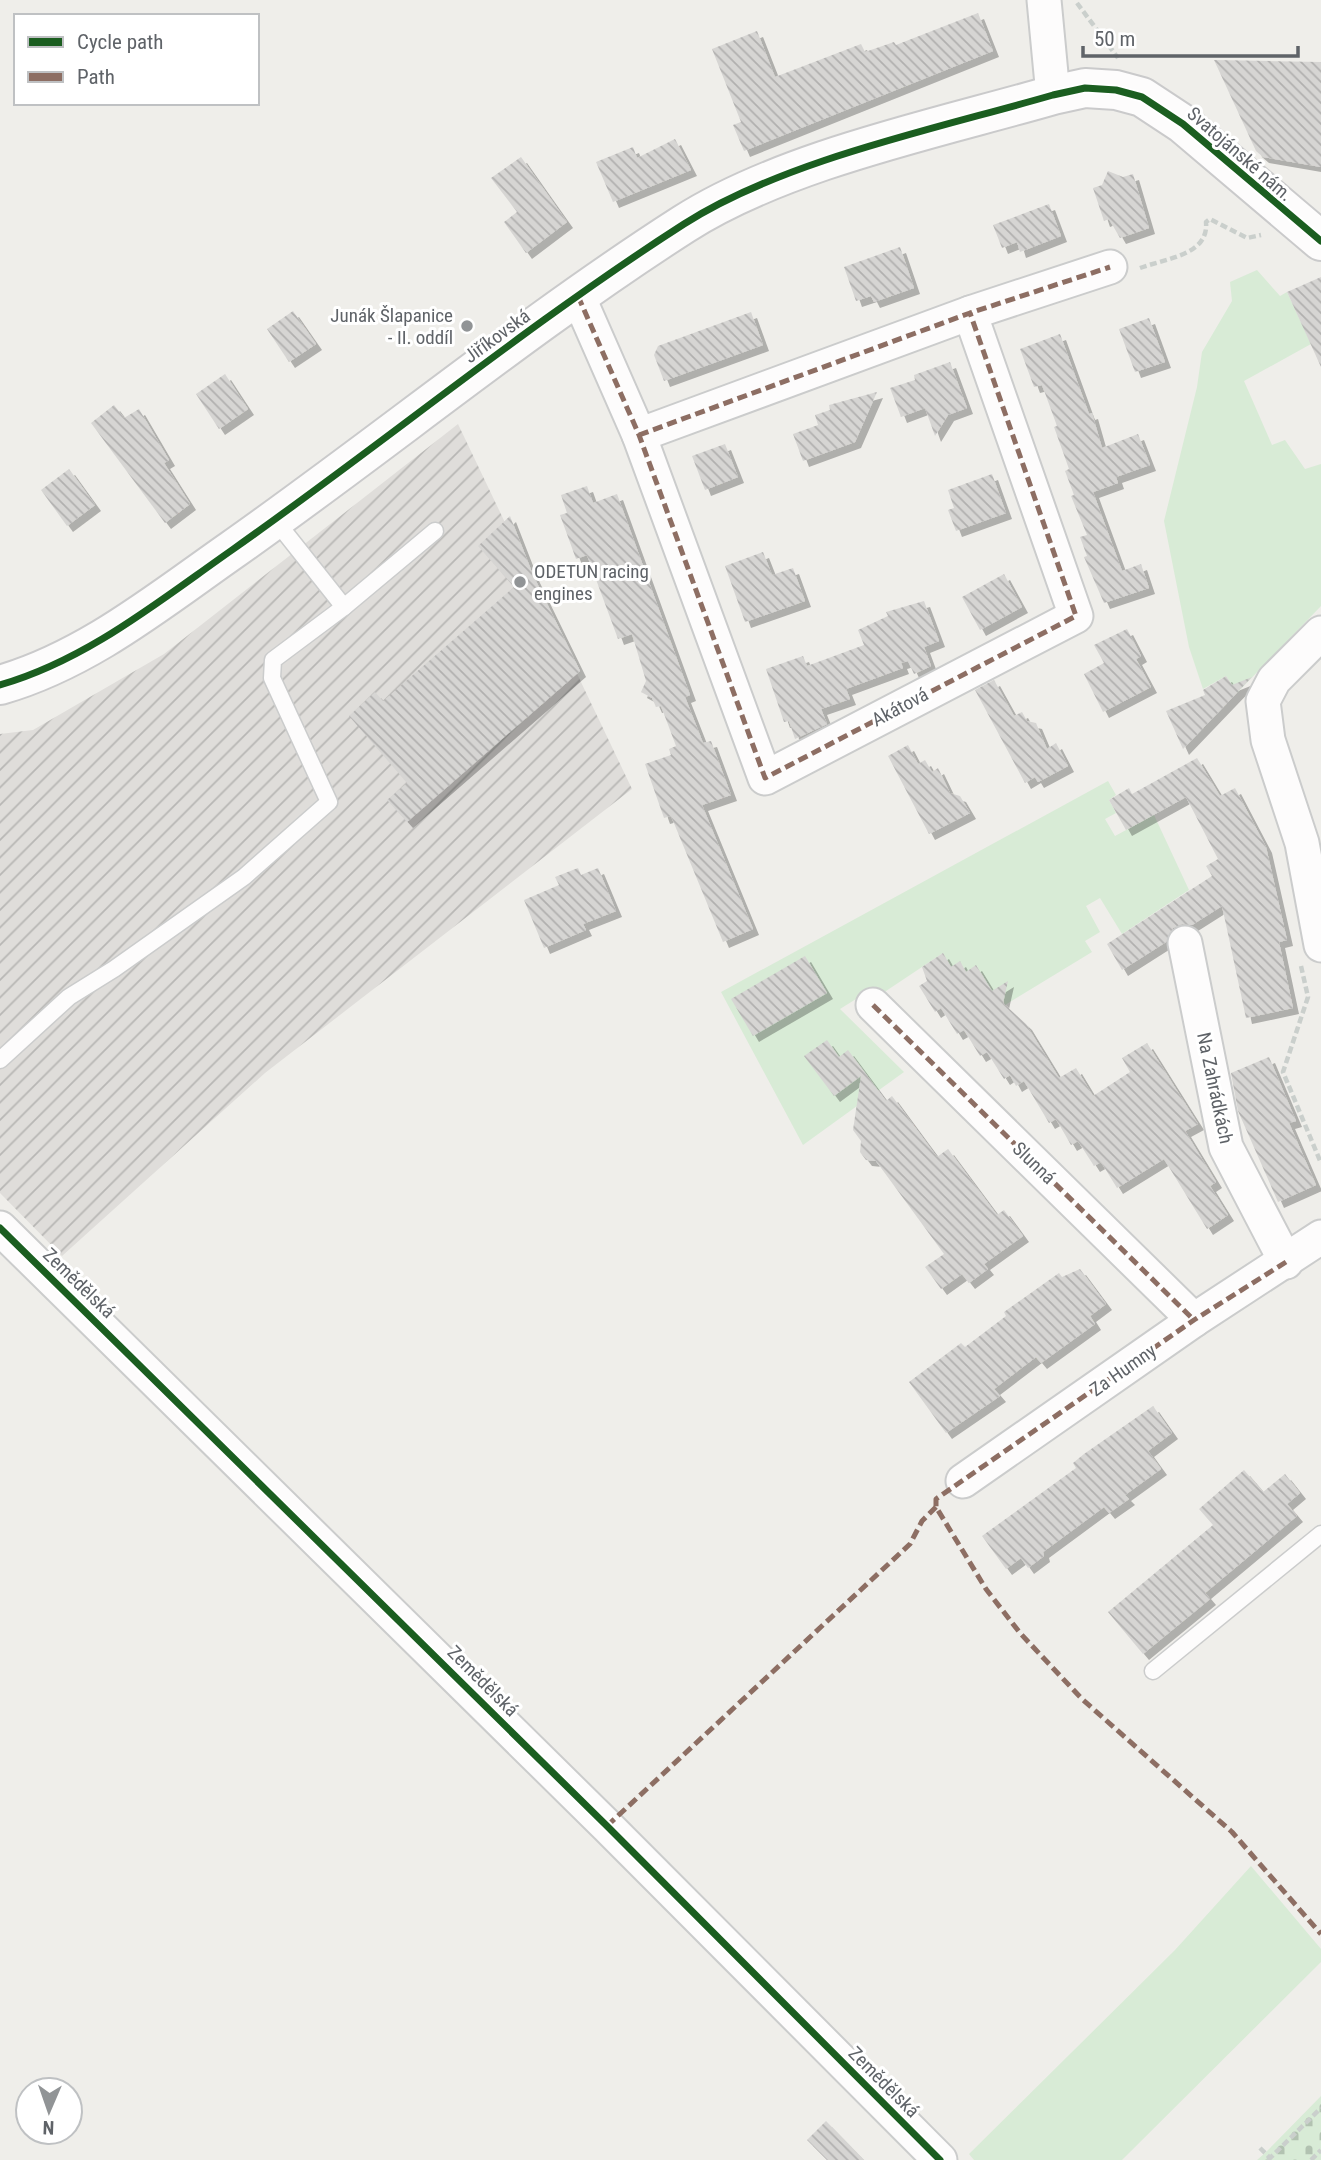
<svg xmlns="http://www.w3.org/2000/svg" width="1321" height="2160" viewBox="0 0 1321 2160" font-family="'Roboto Condensed',sans-serif">
  <style>
    .industrial { fill: url(#industrial-furrows) }
    .cemetery { fill: url(#cemetery-stones) }
    .garden { fill: #d8ebd6 }
    .building { fill: url(#building-back-hatch); filter: url(#shadow) }
    .lines { fill: none; stroke-linecap: round; stroke-linejoin: round }
    .lane-casing { stroke: #cbcccc; stroke-width: 19 }
    .street-casing { stroke: #cbcccc; stroke-width: 37 }
    .secondary-casing { stroke: #cacacb; stroke-width: 42 }
    .path { stroke: #cacfcc; stroke-width: 4.5; stroke-dasharray: 7 3.5; stroke-linecap: butt }
    .lane { stroke: #fdfcfc; stroke-width: 16 }
    .street { stroke: #fdfcfc; stroke-width: 33 }
    .secondary { stroke: #fdfcfc; stroke-width: 38 }
    .quiet { stroke: #8d6e63; stroke-width: 5; stroke-dasharray: 10 5; stroke-linecap: butt }
    .cycleway-casing { stroke: #fff; stroke-width: 11 }
    .cycleway { stroke: #1b5e20; stroke-width: 7 }
    .poi-dot { fill: #919496; stroke: #fff; stroke-width: 2.5 }
    .labels { text-anchor: middle; dominant-baseline: central; stroke-width: 6; stroke-linejoin: round; paint-order: stroke }
    .street-label { font-size: 19px; fill: #5f6368; stroke: #fff }
    .poi-label { font-size: 19px; fill: #5f6368; stroke: #fff; text-anchor: end }
  </style>
  <defs>
    <pattern id="industrial-furrows" width="10" height="10" patternUnits="userSpaceOnUse" patternTransform="scale(1.75)"><rect width="10" height="10" fill="#dfddda"/><path d="M-1 1l2-2M0 10L10 0M9 11l2-2" fill="none" stroke="#b8b7b5"/></pattern>
    <pattern id="cemetery-stones" width="16" height="16" patternUnits="userSpaceOnUse" patternTransform="scale(1.75)"><rect width="16" height="16" fill="#d8ebd6"/><path d="M2 7V4a2 2 0 0 1 4 0v3zM10 15v-3a2 2 0 0 1 4 0v3z" fill="#b2c2b1"/></pattern>
    <pattern id="building-back-hatch" width="6" height="6" patternUnits="userSpaceOnUse" patternTransform="scale(1.75)"><rect width="6" height="6" fill="#d6d5d3"/><path d="M-1 5l2 2M0 0l6 6M5-1l2 2" fill="none" stroke="#b1b0af"/></pattern>
    <filter id="shadow"><feDropShadow dx="6" dy="6" stdDeviation="0" flood-color="#0004"/></filter>
  </defs>
  <rect width="100%" height="100%" fill="#efeeea"/>
  <path class="industrial" d="M458,424l174,365 -367,284 -203,183 -62,-63v-459l33,-4 131,-76z"/>
  <path class="cemetery" d="M1321,2096v64h-64l8,-7z"/>
  <g class="garden">
    <path d="M1257,270l23,26 7,-4 24,52 -67,37 28,64 13,-5 20,29 16,-5v142l-84,87 -11,-17 -23,13 -14,-42 -25,-126 33,-134 5,-35 30,-51 -2,-19z"/>
    <path d="M1108,781l8,14 -7,5 7,13 -11,6 10,17 39,-21 35,75 -67,44 -22,-36 -14,8 14,26 -15,9 7,11 -87,53 -6,-17 -10,6 -12,-28 -11,6 -6,-10 -9,5 -8,-14 -78,52 -9,-6 -16,10 64,63 -101,73 -82,-153z"/>
    <path d="M1251,1866l70,83v13l-199,198h-148l-5,-6 206,-204z"/>
  </g>
  <g class="building">
    <path d="M978,13l15,38 -249,100 -11,-26 8,-3 -29,-73 45,-18 18,46 86,-33 4,8 29,-10 2,3z"/>
    <path d="M1214,60l107,2v105l-58,-10 -7,-6z"/>
    <path d="M675,139l16,31 -78,32 -17,-40 37,-15 4,11z"/>
    <path d="M521,157l46,65 -41,31 -22,-31 13,-10 -26,-34z"/>
    <path d="M1108,171l15,6 10,-3 16,54 -29,10 -11,-19 -5,2 -11,-33 9,-3z"/>
    <path d="M1049,204l12,32 -41,16 -3,-10 -15,6 -9,-23z"/>
    <path d="M900,247l14,41 -40,14 -3,-6 -15,5 -12,-34z"/>
    <path d="M1321,277v90l-34,-75z"/>
    <path d="M293,311l23,33 -27,18 -22,-33z"/>
    <path d="M751,312l12,33 -99,36 -10,-26 4,-9z"/>
    <path d="M1149,318l16,44 -30,10 -16,-43z"/>
    <path d="M1060,334l29,80 3,-1 10,35 36,-14 12,31 -34,12 2,6 -25,9 29,79 19,-7 8,24 -45,15 -20,-46 3,-1 -7,-19 7,-2 -16,-39 3,-1 -9,-24 4,-2 -15,-42 3,-1 -15,-41 -8,2 -14,-38z"/>
    <path d="M950,362l17,46 -19,7 -13,21 -10,-28 -24,9 -11,-29 25,-8 -1,-5z"/>
    <path d="M225,374l23,35 -29,20 -23,-35z"/>
    <path d="M877,392l-22,50 -52,19 -10,-27 25,-9 -3,-10 15,-5 -1,-5z"/>
    <path d="M114,405l10,13 15,-9 30,51 -5,3 26,41 -25,19 -74,-100z"/>
    <path d="M725,444l13,33 -33,13 -13,-34z"/>
    <path d="M69,469l26,36 -28,21 -26,-36z"/>
    <path d="M992,474l14,39 -50,18 -8,-21 6,-2 -6,-18z"/>
    <path d="M587,486l6,17 24,-9 73,201 -5,2 18,46 8,-2 20,54 -29,10 51,124 -30,13 -52,-126 -7,2 -19,-54 26,-9 -2,-6 7,-3 -15,-40 -5,1 -4,-9 -11,-6 5,-11 -14,-47 -14,5 -31,-84 -11,4 -16,-44 7,-2 -6,-18z"/>
    <path d="M510,516l23,59 47,96 -173,151 -20,-22 20,-17 -58,-67 26,-24 8,9 131,-114 -36,-41z"/>
    <path d="M763,552l9,23 21,-7 12,33 -60,21 -20,-56z"/>
    <path d="M1004,574l18,33 -42,23 -18,-33z"/>
    <path d="M924,601l15,40 -15,6 7,19 -17,8 -6,-13 -7,2 2,5 -57,21 4,10 -29,10 6,15 -32,15 -6,-18 -5,1 -18,-53 37,-13 4,10 57,-21 -6,-15 30,-14 -2,-4z"/>
    <path d="M1127,629l14,27 -5,3 15,28 -48,25 -19,-38 20,-11 -10,-18z"/>
    <path d="M1226,676l6,9 20,-8 -69,72 -17,-38 39,-16 -2,-5z"/>
    <path d="M994,680l20,36 8,-4 5,9 9,2 11,26 9,-6 12,23 -30,16 -3,-5 -10,6 -50,-93z"/>
    <path d="M908,745l10,19 7,-4 7,12 6,-4 12,25 10,3 10,17 -41,21 -41,-78z"/>
    <path d="M1197,758l23,38 15,-8 31,59 21,93 -8,2 14,66 -47,10 -24,-112 -30,19 -10,-1 -9,4 -7,14 -44,28 -15,-26 105,-68 -6,-10 12,-7 -32,-62 -60,33 -17,-30 20,-12 3,6z"/>
    <path d="M578,868l3,7 17,-7 18,43 -33,13 3,6 -42,18 -20,-48 35,-15 -4,-8z"/>
    <path d="M943,953l8,14 9,-6 6,11 10,-7 16,26 16,-10 -5,22 23,21 33,54 17,-10 17,28 37,-24 -8,-14 25,-15 51,81 -13,7 31,51 -6,4 18,29 -21,14 -43,-70 -47,29 -16,-26 -7,4 -16,-25 -7,4 -15,-26 -7,4 -25,-42 -8,5 -6,-11 -6,4 -17,-27 -7,4 -16,-26 -7,4 -16,-26 -6,4 -16,-26 8,-5 -5,-14z"/>
    <path d="M805,956l22,37 -74,43 -22,-37z"/>
    <path d="M827,1040l12,17 9,-7 38,51 6,-5 45,61 11,-8 49,66 7,-5 19,26 -39,28 4,5 -19,14 -7,-9 -21,15 -16,-22 19,-13 -68,-93 -10,-1 -6,-8 1,-11 -8,-11 8,-54 -27,20 -30,-40z"/>
    <path d="M1269,1057l27,64 -7,2 27,62 -38,17 -40,-91 -7,-38z"/>
    <path d="M1080,1269l26,35 -16,12 5,8 -54,39 -5,-6 -42,32 6,7 -54,37 -37,-51 52,-39 4,4 41,-31 -2,-4 55,-39 3,4z"/>
    <path d="M1153,1406l19,27 -24,18 13,18 -36,26 4,4 -20,14 -5,-6 -61,45 1,4 -16,12 -7,-10 -15,11 -24,-33 94,-68 -3,-5 11,-9z"/>
    <path d="M1244,1470l19,22 22,-18 15,19 -13,11 10,12 -92,77 5,6 -67,55 -35,-42 105,-87 -14,-16z"/>
    <path d="M826,2121l38,39h-37l-20,-20z"/>
  </g>
  <g class="lines">
    <g class="lane-casing">
      <g id="lane">
        <path d="M344,607l91,-76"/>
        <path d="M0,1060l69,-63 45,-28 130,-92 85,-75 -57,-124 1,-18 71,-53 -69,-87"/>
        <path d="M1153,1671l168,-137"/>
      </g>
    </g>
    <g class="street-casing">
      <g id="street">
        <path d="M1044,0l9,95"/>
        <path d="M578,296l61,139 126,343 311,-162 -106,-303"/>
        <path d="M639,435l331,-122 140,-46"/>
        <path d="M1321,633l-47,47 -11,21 5,39 34,103 19,102"/>
        <path d="M1185,943l41,204 60,115"/>
        <path d="M873,1005l321,315"/>
        <path d="M0,1228l607,598 333,334"/>
        <path d="M963,1481l231,-161 127,-83"/>
      </g>
    </g>
    <g class="secondary-casing">
      <path id="secondary" d="M0,685c87,-25 159,-84 232,-135 152,-107 296,-226 452,-326 100,-64 255,-96 369,-129l32,-7 31,2 26,7 41,27 138,117"/>
    </g>
    <g class="path">
      <path d="M1077,3l41,55"/>
      <path d="M1140,268c27,-10 69,-13 66,-46l4,-3 37,19 14,-3"/>
      <path d="M1301,966l7,31 -25,75 38,91"/>
      <path d="M1260,2148l11,11"/>
      <path d="M1268,2160l53,-52"/>
      <path d="M1311,2160l10,-10"/>
    </g>
    <use href="#lane" class="lane"/>
    <use href="#street" class="street"/>
    <use href="#secondary" class="secondary"/>
    <g class="quiet">
      <path d="M578,296l61,139 126,343 311,-162 -106,-303"/>
      <path d="M639,435l331,-122 140,-46"/>
      <path d="M873,1005l321,315"/>
      <path d="M1286,1262l-92,58 -258,179v8l50,82 34,44 62,66 150,133 89,102"/>
      <path d="M607,1826l303,-282 12,-23 14,-14"/>
    </g>
    <g class="cycleway-casing">
      <g id="cycleway">
        <path d="M0,685c87,-25 159,-84 232,-135 152,-107 296,-226 452,-326 100,-64 255,-96 369,-129l32,-7 31,2 26,7 41,27 138,117"/>
        <path d="M0,1228l607,598 333,334"/>
      </g>
    </g>
    <use href="#cycleway" class="cycleway"/>
  </g>
  <g class="poi-dot">
    <circle cx="467" cy="326" r="7"/>
    <circle cx="520" cy="582" r="7"/>
  </g>
  <g class="labels">
    <g class="street-label">
      <text transform="translate(1240 154) rotate(41)">Svatojánské nám.</text>
      <text transform="translate(497 336) rotate(-36)">Jiříkovská</text>
      <text transform="translate(900 707) rotate(-28)">Akátová</text>
      <text transform="translate(1215 1088) rotate(78)">Na Zahrádkách</text>
      <text transform="translate(1034 1163) rotate(44)">Slunná</text>
      <text transform="translate(79 1283) rotate(44)">Zemědělská</text>
      <text transform="translate(1123 1370) rotate(-35)">Za Humny</text>
      <text transform="translate(483 1681) rotate(45)">Zemědělská</text>
      <text transform="translate(884 2082) rotate(45)">Zemědělská</text>
    </g>
    <g class="poi-label">
      <text x="453" y="315">Junák Šlapanice<tspan x="453" dy="22">- II. oddíl</tspan></text>
      <text x="534" y="571" text-anchor="start">ODETUN racing<tspan x="534" dy="22">engines</tspan></text>
    </g>
  </g>
  <rect x="14" y="14" width="245" height="91" fill="#ffffff" stroke="#bfc1c3" stroke-width="2"/>
  <rect x="28" y="37" width="35" height="10" fill="#1b5e20" stroke="#bfc1c3" stroke-width="2"/>
  <text x="77" y="49" font-size="21" fill="#5f6368">Cycle path</text>
  <rect x="28" y="72" width="35" height="10" fill="#8d6e63" stroke="#bfc1c3" stroke-width="2"/>
  <text x="77" y="84" font-size="21" fill="#5f6368">Path</text>
  <g transform="translate(49 2111) rotate(182)"><circle r="33" fill="#ffffff" stroke="#bfc1c3" stroke-width="2"/>
  <path d="M0-5L12 26L0 18L-12 26Z" fill="#919496"/>
  <text y="-10" font-size="19" font-weight="bold" text-anchor="middle" fill="#5f6368">N</text>
  </g>
  <path d="M1083 46v10h215v-10" fill="none" stroke="#5f6368" stroke-width="3.5"/>
  <text x="1094" y="46" font-size="21" fill="#5f6368" stroke="#ffffff" stroke-width="5" paint-order="stroke">50 m</text>
</svg>
